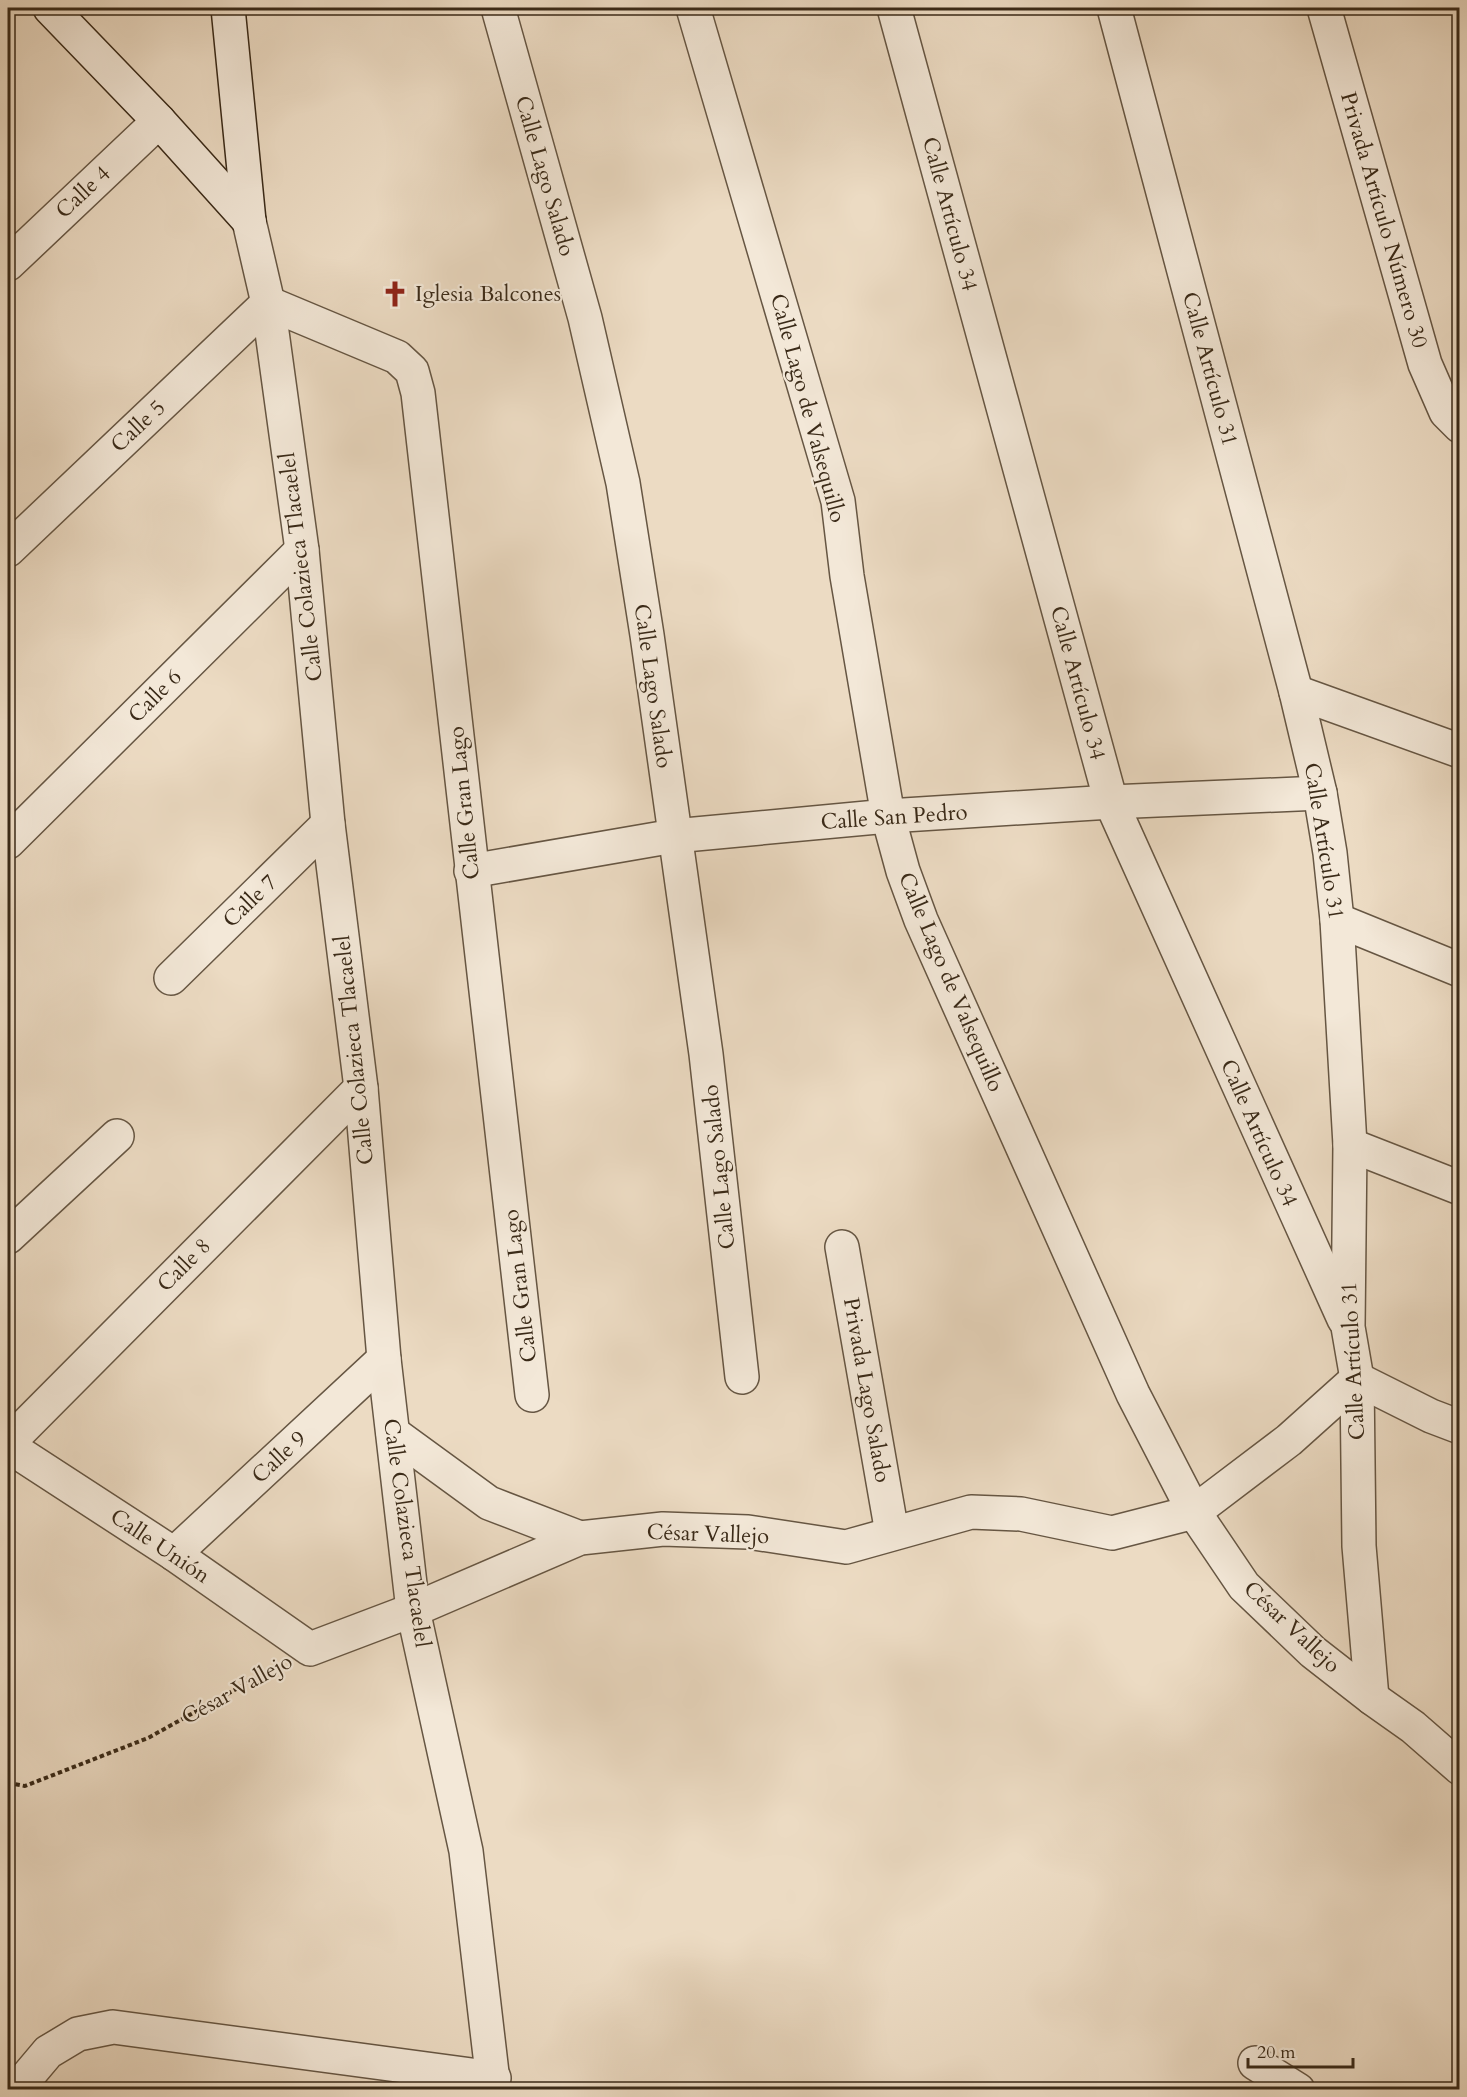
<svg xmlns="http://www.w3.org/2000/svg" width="1467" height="2097" viewBox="0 0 1467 2097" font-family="Cardo,serif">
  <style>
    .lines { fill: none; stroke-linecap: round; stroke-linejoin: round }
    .street-casing { stroke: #665643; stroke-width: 36 }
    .secondary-casing { stroke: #3a2a18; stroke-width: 36 }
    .path { stroke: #3a2a18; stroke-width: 4; stroke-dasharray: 4.5 3; stroke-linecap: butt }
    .street { stroke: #f3e8d8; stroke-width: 33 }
    .secondary { stroke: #f3e8d8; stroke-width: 33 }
    .labels { text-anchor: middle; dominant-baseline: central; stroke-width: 4.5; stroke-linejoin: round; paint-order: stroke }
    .street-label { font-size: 22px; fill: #3a2a18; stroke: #f3e8d8 }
    .poi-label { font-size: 22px; fill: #3a2a18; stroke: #f3e8d8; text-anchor: start }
  </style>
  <rect width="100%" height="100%" fill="#ecdbc3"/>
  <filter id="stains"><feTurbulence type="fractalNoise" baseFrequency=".00333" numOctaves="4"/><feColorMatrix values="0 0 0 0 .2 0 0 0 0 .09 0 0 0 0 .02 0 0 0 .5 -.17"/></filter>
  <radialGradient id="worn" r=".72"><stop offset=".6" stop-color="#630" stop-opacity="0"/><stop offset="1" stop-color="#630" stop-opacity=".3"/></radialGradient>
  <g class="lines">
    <g class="street-casing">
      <g id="street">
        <path d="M498,8l87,310 38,165 24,152 59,419 36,323"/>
        <path d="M693,8l145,493 9,75 41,240 15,55 18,49 212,474 61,118 50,74 69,66 59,46 41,29 47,41"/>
        <path d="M894,8l217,794 233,517"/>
        <path d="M1114,8l182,684 24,101 10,60 7,67 13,225 -2,182 9,52 2,167 13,152"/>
        <path d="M1324,8l101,356 21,48 14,14"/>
        <path d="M249,221l19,82 34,247 26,274 33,264 23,271 29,251 53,241 28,239"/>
        <path d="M8,264l151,-143"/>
        <path d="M8,550l260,-247 129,54 15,14 6,22 114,1002"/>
        <path d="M1296,692l164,59"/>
        <path d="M8,842l294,-292"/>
        <path d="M471,871l203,-35 214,-20 223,-14 209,-9"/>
        <path d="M1337,920l123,50"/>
        <path d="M171,978l157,-154"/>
        <path d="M1350,1145l110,43"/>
        <path d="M8,1237l109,-101"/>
        <path d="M842,1247l50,286"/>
        <path d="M393,1433l96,70 91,35"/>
        <path d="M8,1443l353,-355"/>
        <path d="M8,1446l166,108 136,95 103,-39 167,-72 83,-9 85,3 98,15 125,-35 50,2 91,19 82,-21 95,-72 68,-61 74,37 29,11"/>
        <path d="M174,1554l210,-195"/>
        <path d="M1255,2063l43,27"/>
        <path d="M16,2090l32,-38 30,-18 35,-7 381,51"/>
      </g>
    </g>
    <g class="secondary-casing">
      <g id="secondary">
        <path d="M50,8l109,113 90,100"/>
        <path d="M228,8l21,213"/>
      </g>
    </g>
    <path class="path" d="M8,1783l17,3 123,-48 128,-71"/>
    <use href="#street" class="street"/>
    <use href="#secondary" class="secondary"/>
  </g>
  <defs>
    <g id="church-bare" transform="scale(2.07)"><path d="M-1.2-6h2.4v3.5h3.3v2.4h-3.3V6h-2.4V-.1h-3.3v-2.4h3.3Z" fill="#8f2418" stroke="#f3e8d8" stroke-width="2.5" paint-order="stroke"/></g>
  </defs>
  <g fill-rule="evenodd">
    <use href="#church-bare" x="395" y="294"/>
  </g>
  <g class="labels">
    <g class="street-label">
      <text transform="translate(545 176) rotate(74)">Calle Lago Salado</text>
      <text transform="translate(83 192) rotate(-43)">Calle 4</text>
      <text transform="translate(950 214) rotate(75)">Calle Artículo 34</text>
      <text transform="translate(1384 220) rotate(74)">Privada Artículo Número 30</text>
      <text transform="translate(1210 369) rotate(75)">Calle Artículo 31</text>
      <text transform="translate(808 408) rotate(75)">Calle Lago de Valsequillo</text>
      <text transform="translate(138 426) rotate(-43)">Calle 5</text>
      <text transform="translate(301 567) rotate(-97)">Calle Colazieca Tlacaelel</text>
      <text transform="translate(1078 683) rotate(75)">Calle Artículo 34</text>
      <text transform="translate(653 686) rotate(82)">Calle Lago Salado</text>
      <text transform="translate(155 696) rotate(-45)">Calle 6</text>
      <text transform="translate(464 803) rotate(-96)">Calle Gran Lago</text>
      <text transform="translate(894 817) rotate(-4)">Calle San Pedro</text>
      <text transform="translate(1324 841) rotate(81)">Calle Artículo 31</text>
      <text transform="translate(250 901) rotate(-44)">Calle 7</text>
      <text transform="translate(951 982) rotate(67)">Calle Lago de Valsequillo</text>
      <text transform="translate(354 1050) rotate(-96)">Calle Colazieca Tlacaelel</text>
      <text transform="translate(1259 1133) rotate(66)">Calle Artículo 34</text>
      <text transform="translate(719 1167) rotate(-96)">Calle Lago Salado</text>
      <text transform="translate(184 1265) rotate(-45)">Calle 8</text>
      <text transform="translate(520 1286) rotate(-97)">Calle Gran Lago</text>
      <text transform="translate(1353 1361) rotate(-93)">Calle Artículo 31</text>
      <text transform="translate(867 1390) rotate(80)">Privada Lago Salado</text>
      <text transform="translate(279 1457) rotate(-43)">Calle 9</text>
      <text transform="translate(407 1533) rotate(82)">Calle Colazieca Tlacaelel</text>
      <text transform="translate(708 1534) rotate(2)">César Vallejo</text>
      <text transform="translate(160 1546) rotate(34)">Calle Unión</text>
      <text transform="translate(1292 1627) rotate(43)">César Vallejo</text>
      <text transform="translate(237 1689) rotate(-29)">César Vallejo</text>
    </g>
    <g class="poi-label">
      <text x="415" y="294">Iglesia Balcones</text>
    </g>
  </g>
  <rect width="1467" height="2097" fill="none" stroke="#ecdbc3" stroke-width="30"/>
  <rect x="9" y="9" width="1449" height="2079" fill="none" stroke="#3a2a18" stroke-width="3"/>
  <rect x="15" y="15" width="1437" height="2067" fill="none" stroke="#3a2a18" stroke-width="1.5"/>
  <path d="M1248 2058v9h105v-9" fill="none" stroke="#3a2a18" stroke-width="3"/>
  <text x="1257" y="2058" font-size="18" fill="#3a2a18" stroke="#f3e8d8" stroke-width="4.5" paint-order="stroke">20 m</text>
  <rect width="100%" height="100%" filter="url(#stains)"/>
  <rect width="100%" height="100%" fill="url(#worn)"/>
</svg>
